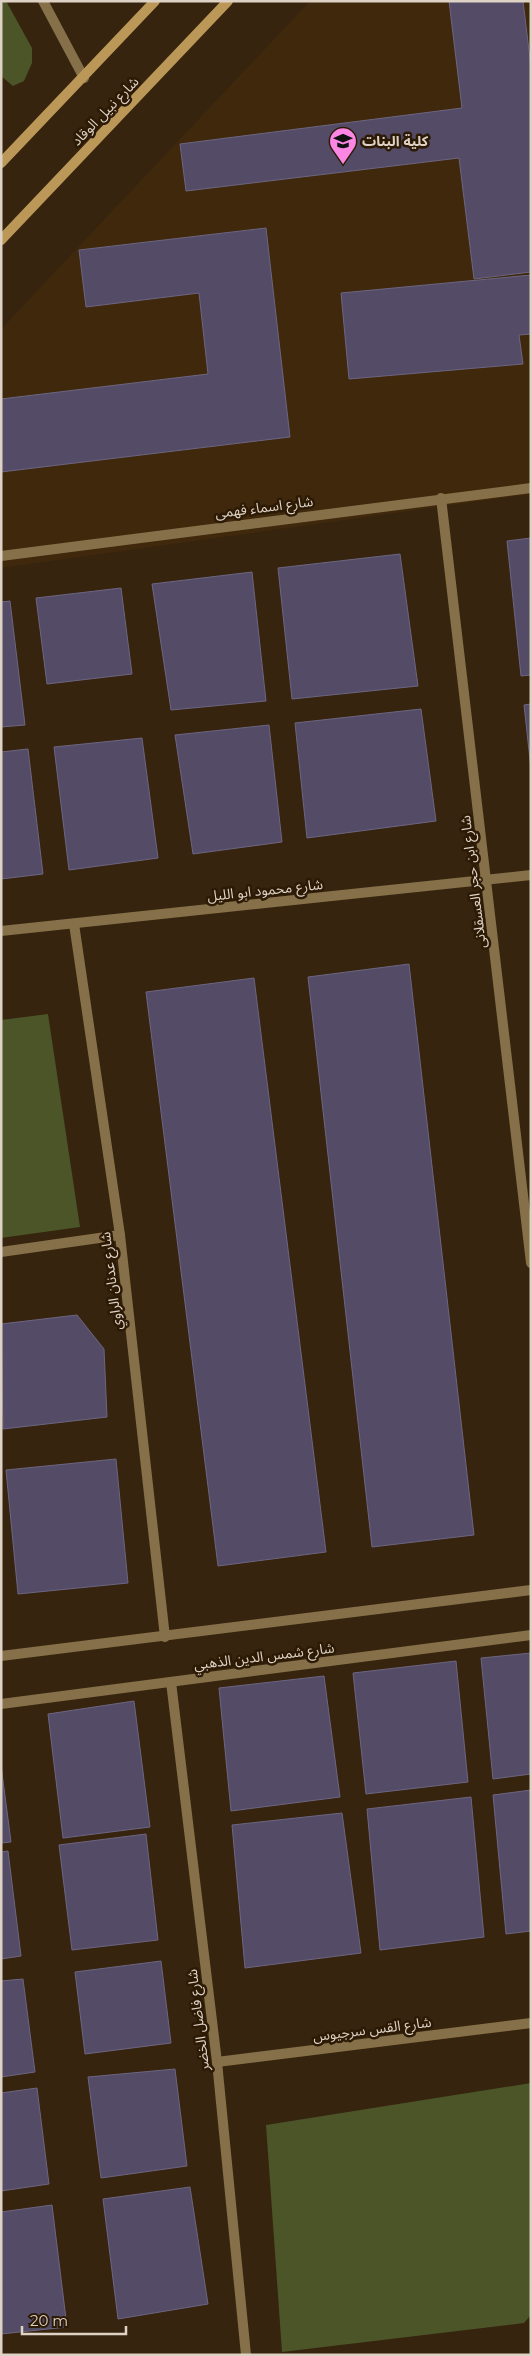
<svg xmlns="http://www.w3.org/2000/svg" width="532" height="2356" viewBox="0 0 532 2356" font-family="Montserrat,'Noto Sans Arabic',sans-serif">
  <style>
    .built { fill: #3f280c }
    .green { fill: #4b5528 }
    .building { fill: #544c67; stroke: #6d6581 }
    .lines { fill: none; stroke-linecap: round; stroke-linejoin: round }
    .street { stroke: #867049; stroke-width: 10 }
    .secondary { stroke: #bc9858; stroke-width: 10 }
    .labels { text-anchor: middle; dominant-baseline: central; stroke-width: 5; stroke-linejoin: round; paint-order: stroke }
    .street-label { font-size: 14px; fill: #ded2c5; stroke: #2c1a05 }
    .poi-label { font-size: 14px; font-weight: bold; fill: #ded2c5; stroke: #2c1a05; text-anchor: start }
  </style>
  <rect width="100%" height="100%" fill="#36240e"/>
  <path class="built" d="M310,1h221v493l-530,74v-239z"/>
  <g class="green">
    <path d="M1,1h5l26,47v15l-8,18 -11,5 -12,-10z"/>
    <path d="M48,1014l32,213 -79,11v-218z"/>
    <path d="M531,2083v232l-7,8 -242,29 -16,-227z"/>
  </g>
  <g class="building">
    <path d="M449,1h74l8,66v205l-57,7 -15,-121 -273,33 -6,-47 282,-36z"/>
    <path d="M266,228l24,209 -289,35v-73l207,-25 -9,-81 -113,14 -7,-57z"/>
    <path d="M531,275v59l-12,1 4,29 -174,15 -8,-86z"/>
    <path d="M531,538v137l-10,1 -14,-135z"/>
    <path d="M400,554l18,132 -126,13 -14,-131z"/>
    <path d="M252,572l14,129 -95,9 -19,-126z"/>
    <path d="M121,588l11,86 -85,10 -11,-86z"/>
    <path d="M10,601l15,124 -24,2v-125z"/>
    <path d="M531,704v65l-7,-64z"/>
    <path d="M421,709l15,112 -129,17 -12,-115z"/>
    <path d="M269,725l13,117 -89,12 -18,-119z"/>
    <path d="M142,738l16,120 -89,12 -15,-123z"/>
    <path d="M28,749l15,125 -42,5v-127z"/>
    <path d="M409,964l65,571 -102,12 -64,-570z"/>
    <path d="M254,978l72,574 -108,14 -72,-574z"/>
    <path d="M77,1315l27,34 3,68 -104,12 -2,-105z"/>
    <path d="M116,1459l12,124 -110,11 -12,-124z"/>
    <path d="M531,1653v121l-38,5 -12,-121z"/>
    <path d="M456,1661l12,121 -102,12 -13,-121z"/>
    <path d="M324,1676l16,121 -109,14 -12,-123z"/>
    <path d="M134,1701l16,126 -87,11 -15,-124z"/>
    <path d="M1,1765l10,77 -10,1z"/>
    <path d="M531,1790v141l-25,3 -13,-139z"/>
    <path d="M471,1797l13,140 -104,13 -13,-141z"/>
    <path d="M342,1813l19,140 -116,15 -13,-143z"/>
    <path d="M146,1834l12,106 -86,10 -13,-105z"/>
    <path d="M8,1851l13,105 -20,3v-107z"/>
    <path d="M161,1961l10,82 -86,11 -10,-82z"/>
    <path d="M23,1979l12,93 -34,5v-96z"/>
    <path d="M175,2069l12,97 -86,12 -13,-101z"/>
    <path d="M37,2088l12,96 -48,7v-98z"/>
    <path d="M190,2187l18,117 -90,15 -15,-120z"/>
    <path d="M52,2205l15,122 -66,7v-122z"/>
  </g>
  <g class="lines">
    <g class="street">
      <path d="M43,1l41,77"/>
      <path d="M441,498l90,765"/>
      <path d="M1,556l530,-68"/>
      <path d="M74,924l46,311 45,402"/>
      <path d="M1,931l530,-56"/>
      <path d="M1,1252l119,-17"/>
      <path d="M1,1656l530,-66"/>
      <path d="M171,1682l46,380 29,293"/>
      <path d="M1,1704l530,-69"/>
      <path d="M217,2062l314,-39"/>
    </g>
    <g class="secondary">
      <path d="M1,163l154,-162"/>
      <path d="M1,240l227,-239"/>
    </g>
  </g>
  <defs>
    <g id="university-pin" transform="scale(1.4375)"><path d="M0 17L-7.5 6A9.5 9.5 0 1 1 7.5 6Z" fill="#fc86e3" stroke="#2c1a05"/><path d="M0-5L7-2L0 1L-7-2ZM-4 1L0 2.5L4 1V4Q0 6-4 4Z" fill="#111"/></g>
  </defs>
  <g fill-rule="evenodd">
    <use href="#university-pin" x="343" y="141"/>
  </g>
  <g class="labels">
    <g class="street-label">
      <text transform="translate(105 111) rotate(-46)">شارع نبيل الوقاد</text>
      <text transform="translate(264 507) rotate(-7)">شارع اسماء فهمى</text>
      <text transform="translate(473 882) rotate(-97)">شارع ابن حجر العسقلانى</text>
      <text transform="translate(265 890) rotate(-6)">شارع محمود ابو الليل</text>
      <text transform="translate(111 1281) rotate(-97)">شارع عدنان الراوي</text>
      <text transform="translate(264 1656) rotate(-7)">شارع شمس الدين الذهبي</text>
      <text transform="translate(198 2020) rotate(-97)">شارع فاضل الخضر</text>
      <text transform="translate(372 2029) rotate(-7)">شارع القس سرجيوس</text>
    </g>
    <g class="poi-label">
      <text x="362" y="141">كلية البنات</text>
    </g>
  </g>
  <rect width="532" height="2356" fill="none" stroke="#ded2c5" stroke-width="5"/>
  <path d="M22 2326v8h104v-8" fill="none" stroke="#ded2c5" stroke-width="2.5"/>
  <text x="30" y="2326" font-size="15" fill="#ded2c5" stroke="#2c1a05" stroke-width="4" paint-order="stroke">20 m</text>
</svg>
